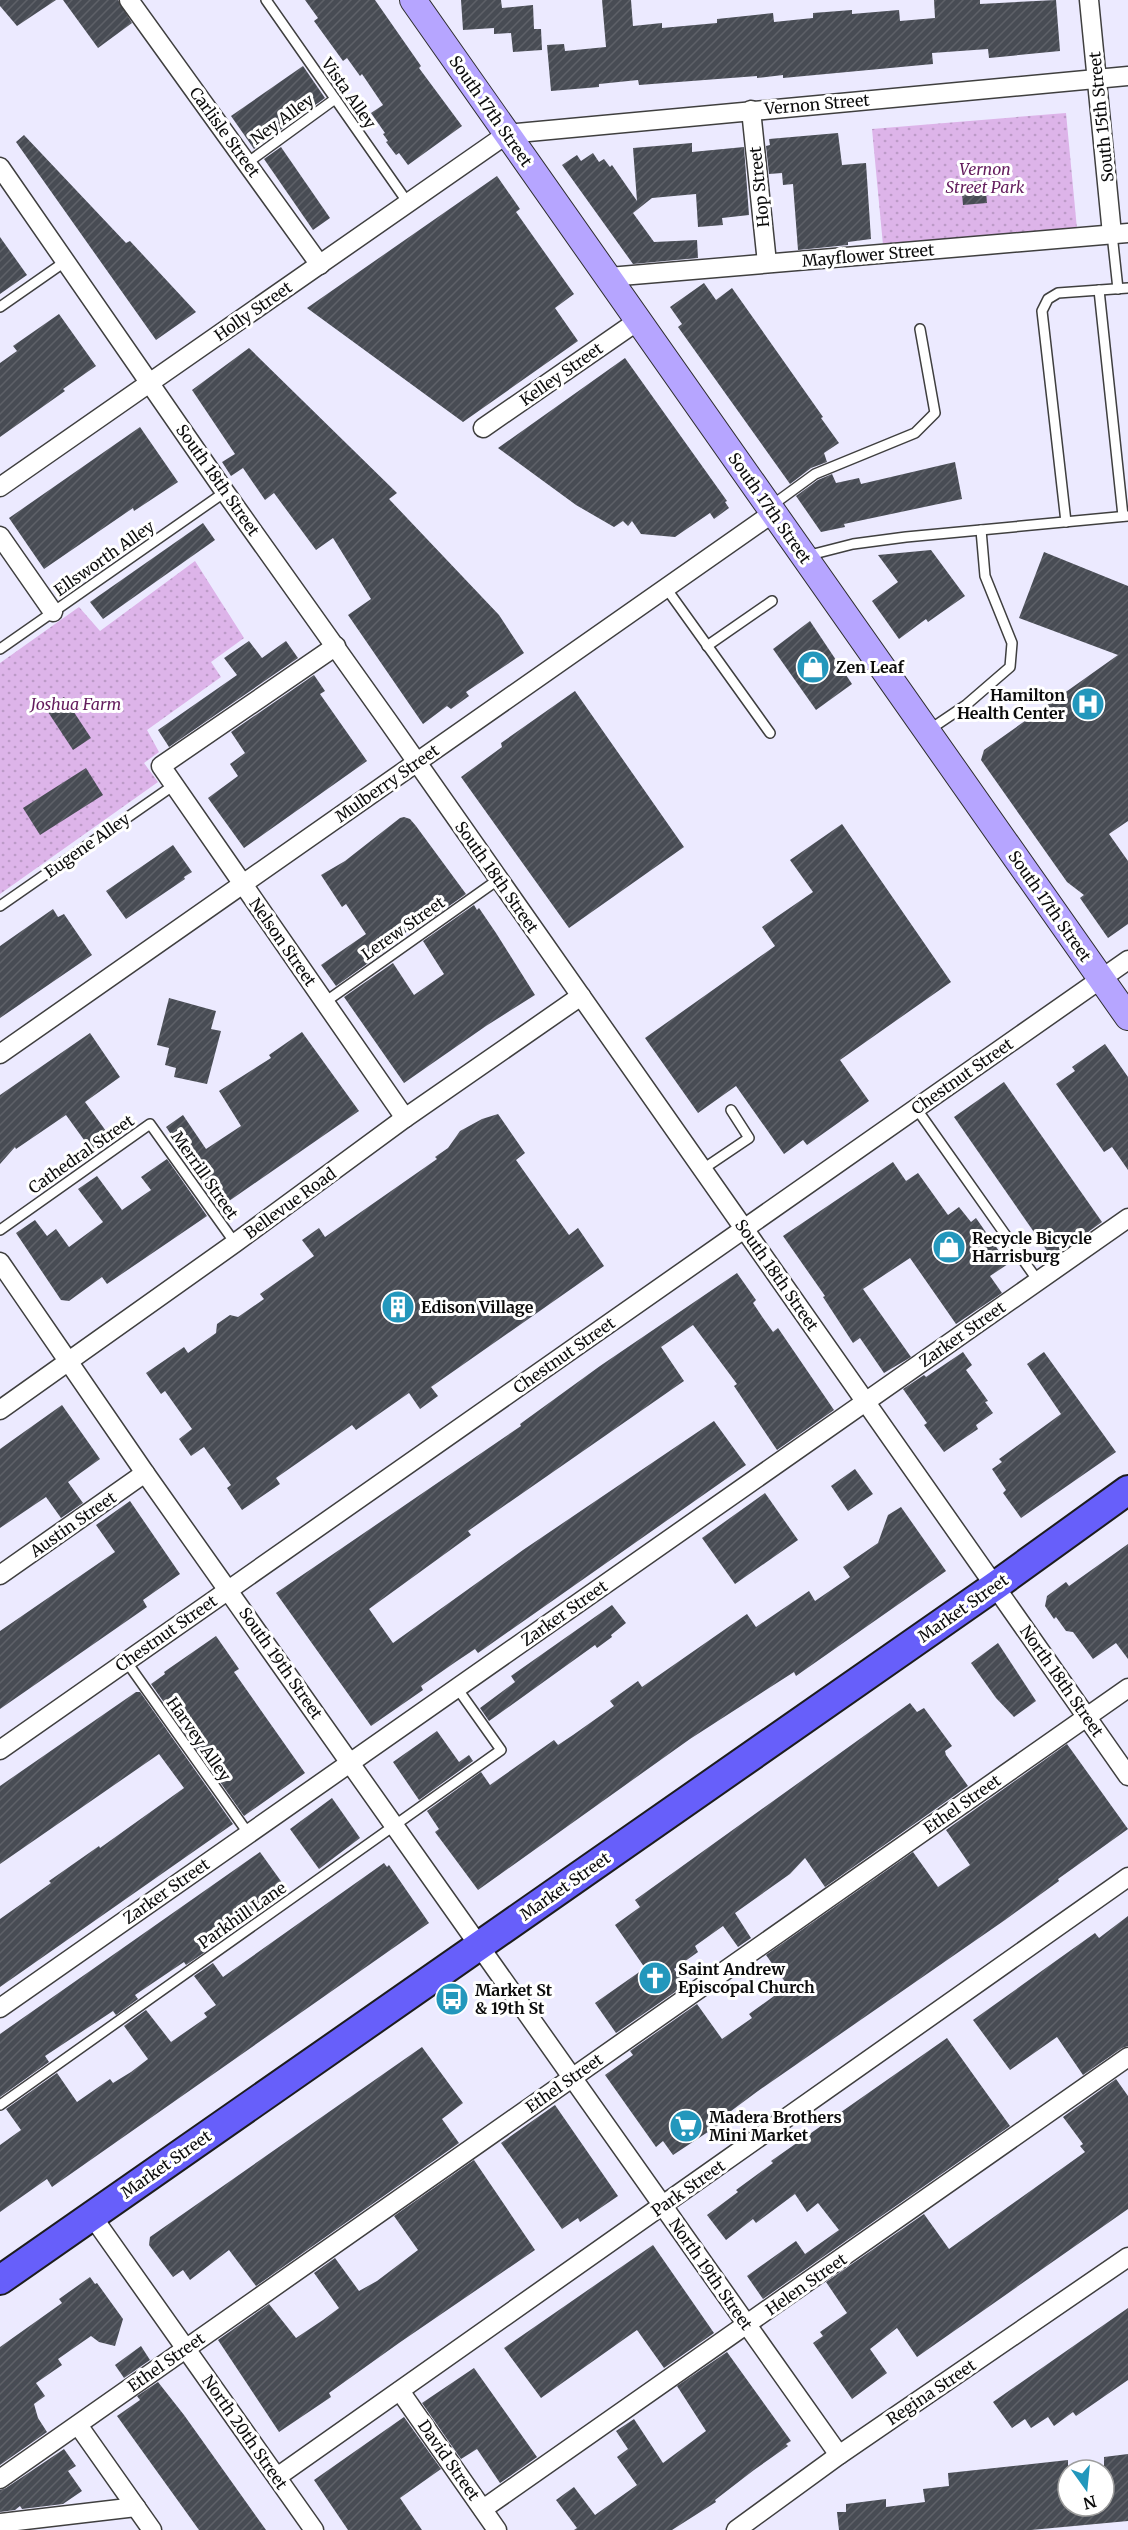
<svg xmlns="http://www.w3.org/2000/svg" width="1128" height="2530" viewBox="0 0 1128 2530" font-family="Merriweather,serif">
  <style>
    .green { fill: url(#green-dots) }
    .building { fill: url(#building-hatch) }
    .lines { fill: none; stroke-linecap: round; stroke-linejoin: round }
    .service-casing { stroke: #3f3f3f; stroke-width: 12 }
    .minor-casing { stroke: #3f3f3f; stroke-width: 21 }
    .secondary-casing { stroke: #2e2e2e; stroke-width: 28 }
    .primary-casing { stroke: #1d1d1d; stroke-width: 32 }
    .service { stroke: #fff; stroke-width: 9 }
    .minor { stroke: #fff; stroke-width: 18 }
    .secondary { stroke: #b6a5ff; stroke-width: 26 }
    .primary { stroke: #675ffa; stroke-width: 28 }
    .labels { text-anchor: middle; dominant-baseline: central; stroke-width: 6; stroke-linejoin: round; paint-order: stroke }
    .street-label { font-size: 16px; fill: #0c0c0c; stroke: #fff }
    .park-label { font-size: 16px; font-style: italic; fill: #631c5d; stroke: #fff }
    .poi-label { font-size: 16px; font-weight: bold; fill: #0c0c0c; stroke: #fff; text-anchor: start }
  </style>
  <defs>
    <pattern id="green-dots" width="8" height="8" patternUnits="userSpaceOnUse" patternTransform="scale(1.5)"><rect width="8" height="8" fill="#ddb4e9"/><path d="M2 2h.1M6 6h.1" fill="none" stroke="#bc9ac7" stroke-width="1.8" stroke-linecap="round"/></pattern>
    <pattern id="building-hatch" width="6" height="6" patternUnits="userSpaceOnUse" patternTransform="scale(1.5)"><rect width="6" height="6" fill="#484c54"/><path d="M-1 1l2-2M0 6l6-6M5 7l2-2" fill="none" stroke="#5e6168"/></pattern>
  </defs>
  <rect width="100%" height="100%" fill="#eceaff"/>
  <g class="green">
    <path d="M1066,113l11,116 -194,16 -11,-116z"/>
    <path d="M195,561l49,77 -33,24 10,15 -74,53 12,22 -15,11 14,19 -158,112v-231l79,-56 21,24z"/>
  </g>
  <g class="building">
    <path d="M0,0h56l-39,26 -17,-20z"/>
    <path d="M63,0h55l14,23 -34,25z"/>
    <path d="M305,0h70l46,66 -2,2 43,58 -54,39 -9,-12 -3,2 -10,-13 2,-1 -5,-7 2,-1 -14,-20 12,-8 -21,-31 -2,2 -13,-18 -4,3 -29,-40 4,-3z"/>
    <path d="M461,0h40l1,8 31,-3 1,24h7l1,21 -29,2 -2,-19 -17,1v-6l-31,2z"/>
    <path d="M602,0h29l2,26 29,-3v5l55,-5v-4l38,-4 18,-2 1,9 39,-4v-5l39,-3v4l47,-4 1,11 35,-3 -1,-18h46v4l76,-4 4,51 -71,7 -1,-9 -56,4 1,11 -150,14v-3l-26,3v-2l-118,9 -1,-5 -39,4v3l-48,4 -4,-46 17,-1 1,7 41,-4z"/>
    <path d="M303,66l22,32 -71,51 -23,-33z"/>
    <path d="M838,133l4,32 24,-2 5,76 -23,3v3l-50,5 -5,-66 -10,1 -1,-12 -13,1 -3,-28 4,-1 -1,-6z"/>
    <path d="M24,135l102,108 4,-2 66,71 -40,28 -140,-198z"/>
    <path d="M692,143v9l52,-5 5,68 -27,3 1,7 -25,2 -2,-33 -44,4 -19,15 21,29 43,-2 1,18 -65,6 -71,-99 15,-10 4,6 12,-8 6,9 5,-3 6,8 2,-2 25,36 -4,-53z"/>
    <path d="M281,147l49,71 -17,12 -49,-71z"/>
    <path d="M497,176l23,33 -4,3 58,82 -19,14 23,33 -115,81 -156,-114z"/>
    <path d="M985,180l2,23 -24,2 -2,-22z"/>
    <path d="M0,237l27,38 -27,19z"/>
    <path d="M704,283l12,17 16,-12 91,129 -2,1 18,25 -15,10 3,9 -16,6 -21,16 -112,-157 4,-3 -12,-17z"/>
    <path d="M59,314l37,52 -33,23 2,2 -65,46v-74l17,-12 -4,-5z"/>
    <path d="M249,348l148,145 -8,6 110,116 25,38 -58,39 3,4 -18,13 -4,-3 -24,18 -75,-109 23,-16 -38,-61 -17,12 -42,-57 -9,7 -22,-32 -12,8 -9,-14 13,-8 -43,-64z"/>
    <path d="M625,358l102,143 -2,1 4,6 -15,11 -4,-6 -35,24 -34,-3 -9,-13 -4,5 -5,-5 -9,6 -38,-22 -78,-57z"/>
    <path d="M140,427l38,55 -44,29 -1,-3 -89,61 -35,-51z"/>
    <path d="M955,462l7,37 -118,25 1,3 -24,5 -25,-36 22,-16 14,-6 4,9 23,-5 2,6z"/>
    <path d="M203,523l12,17 -112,79 -13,-17z"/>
    <path d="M931,550l34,46 -37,26 -2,-3 -27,20 -27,-38 26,-19 -20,-27z"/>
    <path d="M1044,552l84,34v235l-19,13 19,27v63l-20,14 -28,-40 4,-3 -17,-13 -86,-122 3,-10 134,-95 -99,-37z"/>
    <path d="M810,621l42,63 -36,26 -43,-61z"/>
    <path d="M249,641l13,17 24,-17 12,17 -129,89 -11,-17 79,-55 -13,-17z"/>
    <path d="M314,675l11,16 -5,3 47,67 -123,87 -36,-50 30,-22 -8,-12 15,-11 -14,-21z"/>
    <path d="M575,691l109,156 -115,81 -108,-151 41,-30 -1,-4z"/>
    <path d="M64,697l27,41 -18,12 -27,-41z"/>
    <path d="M86,768l17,27 -63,40 -17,-27z"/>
    <path d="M404,817l6,2 6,7 50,68 -51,36 -2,-3 -29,22 1,2 -49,35 -15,-21 45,-31 -20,-30 -4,3 -21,-32 24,-14 55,-43z"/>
    <path d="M842,824l109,158 -111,78 29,41 -62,44 -4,-5 -19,14 -48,-68 -38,27 -53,-75 130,-92 -13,-19 51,-35 -23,-32z"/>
    <path d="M173,845l19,27 -8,5 1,2 -59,40 -20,-28z"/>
    <path d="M474,905l3,5 2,-2 17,25 39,62 -49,31 -82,57 -60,-86 49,-34 21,32 30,-21 -21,-33z"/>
    <path d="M53,909l5,8 6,-3 28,41 -92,63v-72z"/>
    <path d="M169,998l47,13 -5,18 10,2 -14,53 -33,-7 2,-9 -11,-3 4,-17 -12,-3z"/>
    <path d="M302,1032l57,79 -140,97 -41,-57 3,-2 -15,-22 17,-12 23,34 35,-23 -22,-35 52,-33 -2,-3z"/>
    <path d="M90,1033l30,44 -35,25 26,36 -19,13 -26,-36 -50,34 -1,-2 -15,17v-69z"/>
    <path d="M1105,1044l23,33v93l-16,-23 -8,5 -48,-68 19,-13 -3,-4z"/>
    <path d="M1004,1082l98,140 -50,36 -98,-141z"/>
    <path d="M498,1114l27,39 -9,7 53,75 9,-7 26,38 -173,121 7,9 -18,13 -11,-16 -53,37 -4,-5 -76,53 4,6 -38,26 -15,-22 4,-3 -27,-38 -13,9 -12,-17 13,-10 -27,-38 -4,3 -15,-21 38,-26 4,6 28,-20 1,-9 13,-9 8,2 26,-18 -4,-5 54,-38 -12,-16 17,-12 6,9 112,-78 -2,-2 13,-9 12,-17 22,-12z"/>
    <path d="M167,1159l40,57 -100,68 -5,-7 -33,24 -8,-1 -45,-67 19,-13 12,16 9,-7 13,18 34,-25 -25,-33 19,-13 25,34 29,-20 -10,-13z"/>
    <path d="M893,1162l13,19 12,-8 30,42 11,-8 12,15 5,-4 32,46 -18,12 12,17 -46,31 -46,-66 -47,31 48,68 -27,16 -24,-35 -7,5 -30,-46 2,-1 -42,-60z"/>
    <path d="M737,1273l19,27 -3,3 10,15 10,14 5,-4 56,82 -57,40 -43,-64 3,-2 -44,-59 -32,22 23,34 -216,150 3,4 -102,74 24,34 130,-93 191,-129 32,44 -268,188 -3,-4 -18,12 -36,25 2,4 -52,36 -95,-133 245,-167 -1,-2 80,-58z"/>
    <path d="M963,1352l9,13 -6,5 22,31 -3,1 8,11 -17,12 2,4 -34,23 -20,-27 3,-2 -24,-34 21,-14 2,2z"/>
    <path d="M1044,1352l72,100 -95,66 -18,-25 3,-3 -14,-21 10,-7 -3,-3 62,-45 -34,-50z"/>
    <path d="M62,1405l38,54 -32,23 15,21 -22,15 -15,-21 -46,31v-79z"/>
    <path d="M855,1469l18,25 -25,17 -17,-25z"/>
    <path d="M765,1493l33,47 -63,44 -33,-46z"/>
    <path d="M130,1501l50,73 -37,26 4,7 -147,102v-78l115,-79 -19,-27z"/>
    <path d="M901,1507l45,64 -150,105 -2,-4 -104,67 -212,151 -43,-58 4,-3 -12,-18 54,-39 9,13 64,-45 4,5 15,-10 41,-29 -4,-5 28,-20 4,6 105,-73 9,13 53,-36 6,10 35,-24 -7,-10 35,-24 10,-28z"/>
    <path d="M1128,1544v115l-12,-16 -23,16 -20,-27 -7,-1 -10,-14 -2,2 -9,-13 2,-10 19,-14 3,4z"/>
    <path d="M612,1605l14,18 -15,12 1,2 -15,11 -2,-3 -106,76 -9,-13 35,-26 -4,-6z"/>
    <path d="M216,1636l23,33 -5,3 71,101 -61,43 -93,-132 14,-10 -1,-2z"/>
    <path d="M998,1643l38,58 -22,16 -18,-19 -25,-35z"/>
    <path d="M136,1692h4l93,132 -233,163v-68l51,-36 -2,-2 50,-35 1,2 84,-60 -25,-34 -159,110v-78z"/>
    <path d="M910,1703l7,9 7,-4 28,38 -7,5 1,4 22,31 -143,101 -20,-29 -15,16 -55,39 16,25 -13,9 -15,-21 -28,20 3,6 -24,17 11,16 -69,48 -21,-30 50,-35 -30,-43 25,-18 -5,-7z"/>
    <path d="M437,1731l22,31 10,-7 4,6 -54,39 -26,-38z"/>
    <path d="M1067,1744l61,85 -70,50 1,2 -54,39 -247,171 -35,26 3,3 -53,35 -10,-14 -7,6 -51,-72 28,-20 -3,-4 67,-47 25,35 30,-21 -3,-4 39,-28 -22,-31 147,-103 25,35 32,-22 -24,-35z"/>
    <path d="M332,1798l28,40 -41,31 -29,-40z"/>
    <path d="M260,1852l28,39 -33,24 -3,-3 -39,27 -11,9 3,4 -19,13 -2,-3 -49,33 3,4 -22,16 -3,-4 -68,45 4,6 -49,35v-63z"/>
    <path d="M384,1863l3,4 2,-2 40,58 -377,264 -5,-8 -47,33v-67l21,-15 -15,-21 51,-36 20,29 33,-23 3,4 18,-11 17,-13 -24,-33 22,-16 25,32 36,-25 -3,-4 12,-8 -22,-29 19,-13 10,14z"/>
    <path d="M1128,1916v130l-6,2 -39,27 -26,-38 -47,33 -37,-50 122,-87 4,5z"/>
    <path d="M947,2038l63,88 -247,173 -16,-23 49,-35 9,13 34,-24 -21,-27 -11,9 -12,-18 -39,29 -3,-4 -27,21 -19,-25 31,-23 -2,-2 37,-27 -2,-2z"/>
    <path d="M422,2047l41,56 -21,16 17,24 -203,143 -27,-36 -39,30 -7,-10 -10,7 -24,-32 1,-8z"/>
    <path d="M1116,2079l12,17v113l-211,148 -20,-29 -27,21 17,24 -35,26 -39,-56 10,-7 -3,-4 27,-19 -21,-31 98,-68 25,35 136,-97 -5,-6 3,-2 -20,-27z"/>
    <path d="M555,2105l63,91 -38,26 -2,-4 -16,11 -61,-86z"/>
    <path d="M474,2160l61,90 -136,93 -70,50 2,4 -52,35 -61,-92 51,-36 27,34 27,-18 16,-12 -25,-35 21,-15 24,33 18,-10 41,-31 -24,-34z"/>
    <path d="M653,2245l61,88 -50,35 -27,-38 -96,68 -37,-50z"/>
    <path d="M90,2277l5,7 2,-1 26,36 -8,27 -16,-4 -8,-6 -33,23 4,6 -26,18 9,13 -11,8 4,14 9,14 -47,33v-118l62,-44 -3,-4z"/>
    <path d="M1128,2308v72l-52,36 -3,-4 -19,14 -6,-9 -17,11 -6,-9 -13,9 -19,-26z"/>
    <path d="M141,2346l9,14 -26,18 -9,-13z"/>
    <path d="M727,2352l64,89 -5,3 2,2 -34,24 -39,30 1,2 -44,28h-98l3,-2 -21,-28 18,-13 21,28 42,-30 -20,-28 11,-8 -12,-18 18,-12 29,44 43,-32 -29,-45z"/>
    <path d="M474,2368l63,89 -37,26 -23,-34 -16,10 -39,-56z"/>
    <path d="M158,2382l26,33 82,115h-67l-82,-114 23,-16 -3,-4z"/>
    <path d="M404,2417l37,52 -41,29 22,32h-74l-34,-50z"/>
    <path d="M64,2449l12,17 -8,5 14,20 -19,13 -41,5 -2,-3 -5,4 -15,2v-22l6,-2z"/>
    <path d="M1128,2454v67l-97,9h-192l-2,-18h9v-8l40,-5v8l39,-5 -2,-13 26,-3 -1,-13 120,-13v46h36v-49z"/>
  </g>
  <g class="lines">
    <g class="service-casing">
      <g id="service">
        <path d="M266,0l142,203"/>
        <path d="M247,163l88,-64"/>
        <path d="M1112,234l6,55"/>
        <path d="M1099,290l24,226"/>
        <path d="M0,307l66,-46"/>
        <path d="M771,506l44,-32 100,-41 20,-20 -15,-84"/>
        <path d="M1066,522l-24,-211 6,-12 10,-6 70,-5"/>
        <path d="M806,556l47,-12 53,-7 222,-21"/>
        <path d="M666,588l104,145"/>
        <path d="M707,646l65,-45"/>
        <path d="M0,649l225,-157"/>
        <path d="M929,730l37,-25 44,-38 2,-24 -27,-67 -4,-46"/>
        <path d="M0,906l174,-121"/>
        <path d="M325,1002l174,-123"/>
        <path d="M916,1108l122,173"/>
        <path d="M703,1169l46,-31 -18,-28"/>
        <path d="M0,1230l150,-106 85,119"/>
        <path d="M126,1661l122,172"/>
        <path d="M0,2105l501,-355 -44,-62"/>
      </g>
    </g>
    <g class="minor-casing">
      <g id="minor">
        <path d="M129,0l191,265"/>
        <path d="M1089,0l23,234"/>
        <path d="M751,110l16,153"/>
        <path d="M0,167l225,325 163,229 740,1055"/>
        <path d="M609,277l519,-44"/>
        <path d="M483,428l156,-108"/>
        <path d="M0,487l507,-353 621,-58"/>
        <path d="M0,536l53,76"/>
        <path d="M336,646l-175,120 244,352"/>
        <path d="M0,1054l773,-541"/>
        <path d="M0,1262l145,211 694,982"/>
        <path d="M0,1410l235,-167 170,-125 176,-122"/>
        <path d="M0,1575l145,-102"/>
        <path d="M0,1750l1128,-790"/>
        <path d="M0,2008l1128,-790"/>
        <path d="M92,2216l222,314"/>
        <path d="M400,2391l97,139"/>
        <path d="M78,2425l74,105"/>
        <path d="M277,2477l851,-600"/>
        <path d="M0,2479l1128,-791"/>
        <path d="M483,2509l645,-452"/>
        <path d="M0,2523l136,-16"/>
        <path d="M736,2530l103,-75 289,-198"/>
      </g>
    </g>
    <g class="secondary-casing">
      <path id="secondary" d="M413,0l715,1017"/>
    </g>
    <g class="primary-casing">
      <path id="primary" d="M0,2280l995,-694 133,-96"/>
    </g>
    <use href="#service" class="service"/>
    <use href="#minor" class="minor"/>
    <use href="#secondary" class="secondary"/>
    <use href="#primary" class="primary"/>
  </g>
  <defs>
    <g id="shop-disc" transform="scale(1.725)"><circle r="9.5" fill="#2397bc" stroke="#fff"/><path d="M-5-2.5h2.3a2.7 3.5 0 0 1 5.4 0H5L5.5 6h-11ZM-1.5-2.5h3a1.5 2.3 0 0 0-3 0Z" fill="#fff"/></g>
    <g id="hospital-disc" transform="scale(1.725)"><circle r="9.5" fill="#2397bc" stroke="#fff"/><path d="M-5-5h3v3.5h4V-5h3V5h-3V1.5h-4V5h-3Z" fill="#fff"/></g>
    <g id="building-disc" transform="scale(1.725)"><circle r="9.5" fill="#2397bc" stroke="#fff"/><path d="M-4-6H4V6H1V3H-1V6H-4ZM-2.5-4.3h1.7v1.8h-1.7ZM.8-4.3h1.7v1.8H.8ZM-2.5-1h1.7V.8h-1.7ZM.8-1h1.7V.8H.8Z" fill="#fff"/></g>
    <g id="church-disc" transform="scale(1.725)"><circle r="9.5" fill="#2397bc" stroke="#fff"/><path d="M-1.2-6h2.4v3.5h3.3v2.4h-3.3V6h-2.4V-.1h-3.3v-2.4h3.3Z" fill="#fff"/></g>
    <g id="bus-disc" transform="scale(1.725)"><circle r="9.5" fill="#2397bc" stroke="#fff"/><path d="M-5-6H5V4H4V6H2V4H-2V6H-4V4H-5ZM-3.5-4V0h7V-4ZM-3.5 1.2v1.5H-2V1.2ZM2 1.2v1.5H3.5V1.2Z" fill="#fff"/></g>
    <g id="supermarket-disc" transform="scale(1.725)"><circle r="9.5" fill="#2397bc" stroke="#fff"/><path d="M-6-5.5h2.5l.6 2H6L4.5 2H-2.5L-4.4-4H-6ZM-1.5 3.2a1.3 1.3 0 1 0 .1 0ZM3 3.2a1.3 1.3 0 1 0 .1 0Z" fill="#fff"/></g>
  </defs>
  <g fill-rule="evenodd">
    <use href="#shop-disc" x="813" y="667"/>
    <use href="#hospital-disc" x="1088" y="704"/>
    <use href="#shop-disc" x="949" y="1247"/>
    <use href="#building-disc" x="398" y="1307"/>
    <use href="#church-disc" x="655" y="1978"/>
    <use href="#bus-disc" x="452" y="1999"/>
    <use href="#supermarket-disc" x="686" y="2126"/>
  </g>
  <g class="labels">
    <g class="street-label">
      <text transform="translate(349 93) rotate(55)">Vista Alley</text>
      <text transform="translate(817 104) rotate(-5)">Vernon Street</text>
      <text transform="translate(491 111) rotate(55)">South 17th Street</text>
      <text transform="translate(1101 117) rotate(-96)">South 15th Street</text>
      <text transform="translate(282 119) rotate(-36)">Ney Alley</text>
      <text transform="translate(225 132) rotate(54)">Carlisle Street</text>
      <text transform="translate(759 187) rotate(-96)">Hop Street</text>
      <text transform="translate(868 255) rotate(-5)">Mayflower Street</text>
      <text transform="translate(253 311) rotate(-35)">Holly Street</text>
      <text transform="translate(561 374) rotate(-35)">Kelley Street</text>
      <text transform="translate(218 480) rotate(55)">South 18th Street</text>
      <text transform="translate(770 508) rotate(55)">South 17th Street</text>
      <text transform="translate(104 558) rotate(-35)">Ellsworth Alley</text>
      <text transform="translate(387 783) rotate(-35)">Mulberry Street</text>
      <text transform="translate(87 845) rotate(-35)">Eugene Alley</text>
      <text transform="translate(497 877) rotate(55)">South 18th Street</text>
      <text transform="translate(1050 906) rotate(55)">South 17th Street</text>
      <text transform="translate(403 928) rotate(-35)">Lerew Street</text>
      <text transform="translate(283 942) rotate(55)">Nelson Street</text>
      <text transform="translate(962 1076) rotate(-35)">Chestnut Street</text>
      <text transform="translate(81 1154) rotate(-35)">Cathedral Street</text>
      <text transform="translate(205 1175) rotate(55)">Merrill Street</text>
      <text transform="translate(290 1203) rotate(-36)">Bellevue Road</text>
      <text transform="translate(777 1275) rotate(55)">South 18th Street</text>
      <text transform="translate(962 1334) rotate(-35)">Zarker Street</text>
      <text transform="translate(564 1355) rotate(-35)">Chestnut Street</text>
      <text transform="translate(73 1524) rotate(-35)">Austin Street</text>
      <text transform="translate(963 1608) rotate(-35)">Market Street</text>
      <text transform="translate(564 1613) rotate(-35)">Zarker Street</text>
      <text transform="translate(166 1633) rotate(-35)">Chestnut Street</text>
      <text transform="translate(281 1663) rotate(55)">South 19th Street</text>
      <text transform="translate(1062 1681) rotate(55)">North 18th Street</text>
      <text transform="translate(199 1739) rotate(55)">Harvey Alley</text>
      <text transform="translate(962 1804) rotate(-35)">Ethel Street</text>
      <text transform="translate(565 1886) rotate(-35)">Market Street</text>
      <text transform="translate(166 1891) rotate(-35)">Zarker Street</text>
      <text transform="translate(242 1915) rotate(-35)">Parkhill Lane</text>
      <text transform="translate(564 2083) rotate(-35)">Ethel Street</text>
      <text transform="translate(166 2164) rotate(-35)">Market Street</text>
      <text transform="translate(688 2188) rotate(-35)">Park Street</text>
      <text transform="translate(711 2274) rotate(55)">North 19th Street</text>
      <text transform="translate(806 2284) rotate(-35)">Helen Street</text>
      <text transform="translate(166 2362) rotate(-35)">Ethel Street</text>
      <text transform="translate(931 2392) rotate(-34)">Regina Street</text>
      <text transform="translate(245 2432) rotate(55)">North 20th Street</text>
      <text transform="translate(449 2460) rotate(55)">David Street</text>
    </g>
    <g class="park-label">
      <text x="985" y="169">Vernon<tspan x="985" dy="18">Street Park</tspan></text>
      <text x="76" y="704">Joshua Farm</text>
    </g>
    <g class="poi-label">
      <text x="836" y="667">Zen Leaf</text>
      <text x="1065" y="695" text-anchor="end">Hamilton<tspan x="1065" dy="18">Health Center</tspan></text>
      <text x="972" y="1238">Recycle Bicycle<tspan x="972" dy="18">Harrisburg</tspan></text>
      <text x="421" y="1307">Edison Village</text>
      <text x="678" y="1969">Saint Andrew<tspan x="678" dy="18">Episcopal Church</tspan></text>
      <text x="475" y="1990">Market St<tspan x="475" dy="18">&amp; 19th St</tspan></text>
      <text x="709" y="2117">Madera Brothers<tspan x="709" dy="18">Mini Market</tspan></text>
    </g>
  </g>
  <g transform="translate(1086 2488) rotate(165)"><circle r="28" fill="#ffffff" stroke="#9e9e9e" stroke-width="1.5"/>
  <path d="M0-4.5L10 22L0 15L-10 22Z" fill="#2397bc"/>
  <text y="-9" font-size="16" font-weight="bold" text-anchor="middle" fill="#0c0c0c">N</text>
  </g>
</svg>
